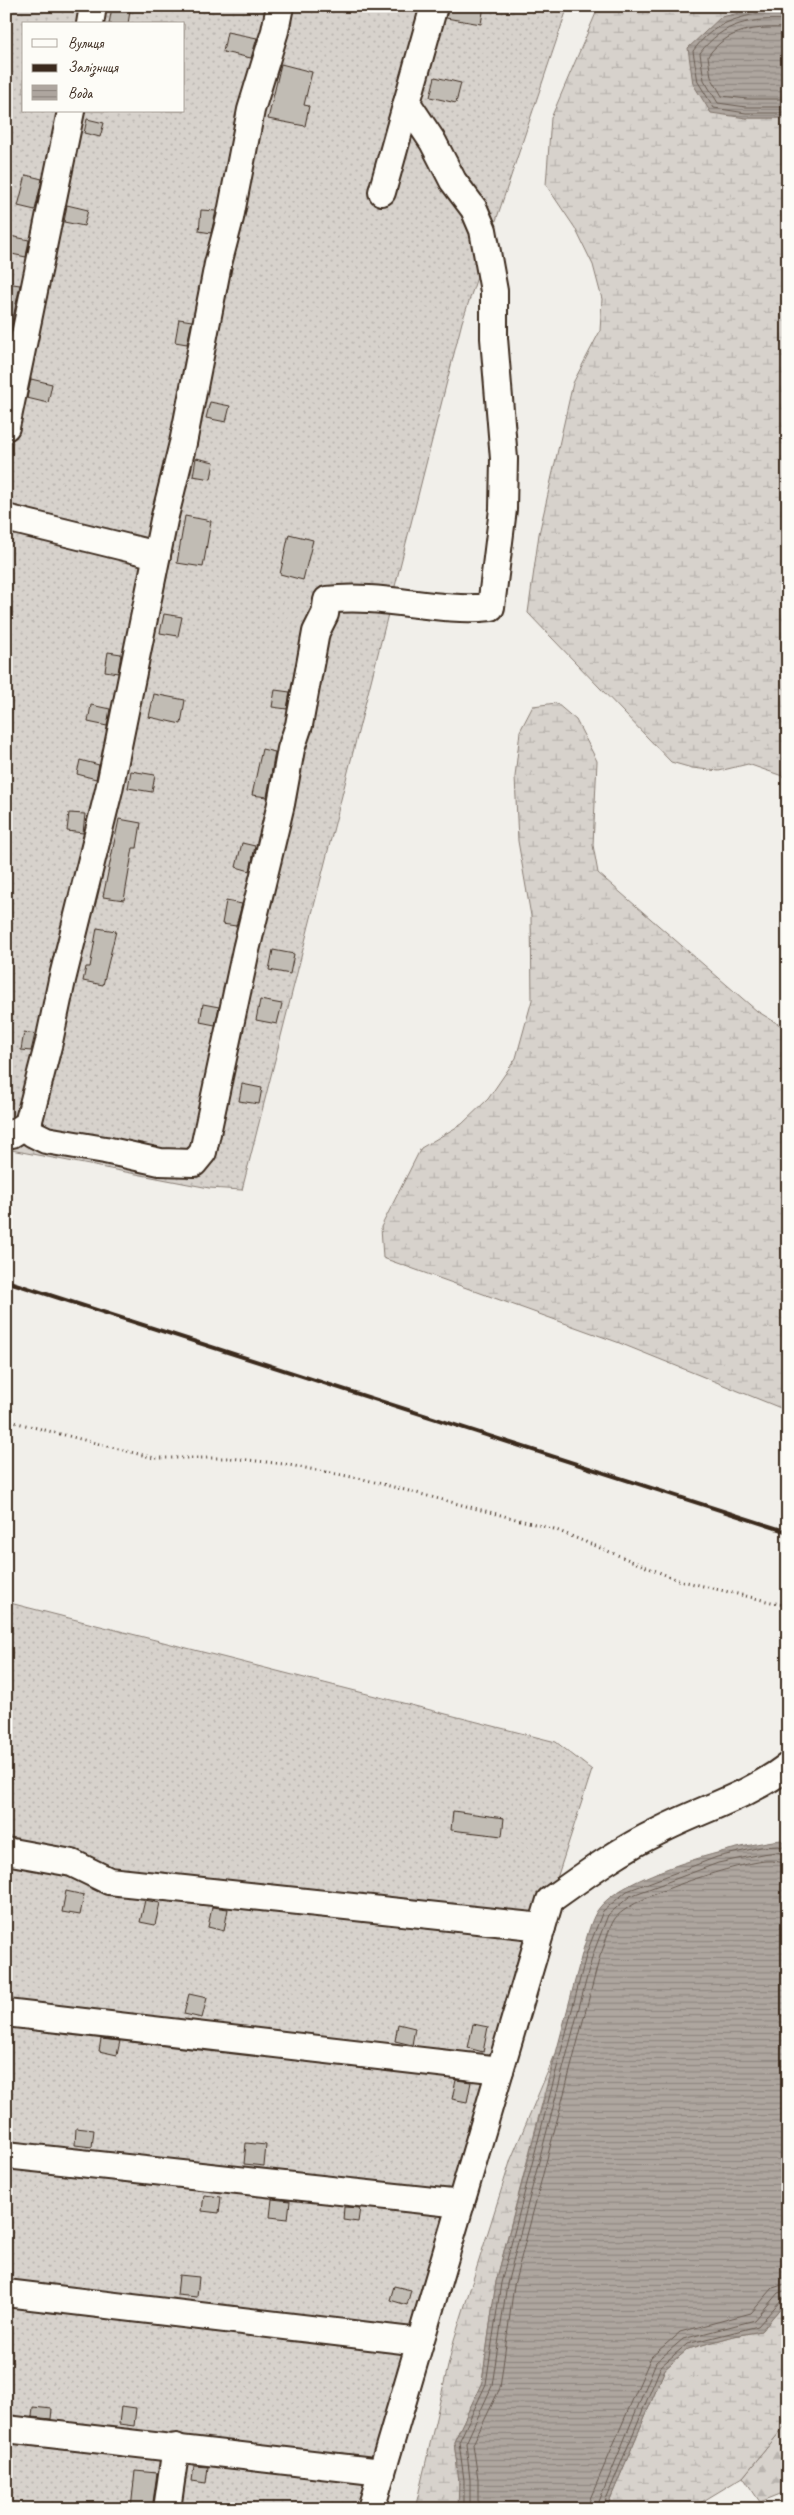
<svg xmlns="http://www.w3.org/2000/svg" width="794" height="2515" viewBox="0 0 794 2515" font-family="Caveat,sans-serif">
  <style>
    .forest { fill: url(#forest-firs); stroke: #897e75 }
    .wetland { fill: url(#wetland-marsh); stroke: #897e75 }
    .garden { fill: url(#garden-dots); stroke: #897e75; fill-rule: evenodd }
    .water { fill: url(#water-rules); stroke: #80746b }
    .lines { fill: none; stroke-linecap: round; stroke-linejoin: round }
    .shore { stroke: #695c52; stroke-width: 1 }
    .building { fill: #c1bcb4; stroke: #3b2a1e }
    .minor-casing { stroke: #3b2a1e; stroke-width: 30 }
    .path { stroke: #3b2a1e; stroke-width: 3; stroke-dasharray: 1 4; stroke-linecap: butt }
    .minor { stroke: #fdfcf7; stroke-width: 26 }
    .rail { stroke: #3b2a1e; stroke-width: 4 }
  </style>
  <defs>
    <pattern id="forest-firs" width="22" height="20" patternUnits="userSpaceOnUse" patternTransform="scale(1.25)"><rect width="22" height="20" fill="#d7d2cc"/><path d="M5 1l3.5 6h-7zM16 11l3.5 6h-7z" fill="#b9b4af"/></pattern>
    <pattern id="wetland-marsh" width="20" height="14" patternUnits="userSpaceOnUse" patternTransform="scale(1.25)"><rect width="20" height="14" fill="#d7d2cc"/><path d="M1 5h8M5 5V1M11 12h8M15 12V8" fill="none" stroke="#b9b4af"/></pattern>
    <pattern id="garden-dots" width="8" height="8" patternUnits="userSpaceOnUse" patternTransform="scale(1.25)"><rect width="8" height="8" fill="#d7d2cc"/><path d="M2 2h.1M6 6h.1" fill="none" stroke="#b9b4af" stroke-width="1.8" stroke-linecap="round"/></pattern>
    <pattern id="water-rules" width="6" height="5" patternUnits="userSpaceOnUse" patternTransform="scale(1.25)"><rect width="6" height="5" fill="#aea69f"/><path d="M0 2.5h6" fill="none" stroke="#8f8781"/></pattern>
  </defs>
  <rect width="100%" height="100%" fill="#f1efea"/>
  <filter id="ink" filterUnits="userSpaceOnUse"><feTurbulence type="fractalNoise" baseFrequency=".02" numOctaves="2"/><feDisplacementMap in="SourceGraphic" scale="10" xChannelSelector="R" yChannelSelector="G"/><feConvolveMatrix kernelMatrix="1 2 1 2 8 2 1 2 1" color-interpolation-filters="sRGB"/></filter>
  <g filter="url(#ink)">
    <path class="forest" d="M788,2422v69l-28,11 -17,-25z"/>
    <g class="wetland">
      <path d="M599,6h189v3h-3l-39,109h42v175l-3,3 3,5v477l-40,-14 -29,7 -27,-3 -21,-6 -143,-149 11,-79 34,-151 27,-52 2,-32 -9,-34 -18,-37 -29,-43 5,-67z"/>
      <path d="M556,703l20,17 21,41 -4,84 5,28 159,138 31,19v381l-171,-69 -234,-84 -2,-31 40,-79 41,-24 26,-25 28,-41 16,-58 -1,-84 -13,-75 -3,-64 5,-46 13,-25z"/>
      <path d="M554,2057l-58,225 -14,101 -28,59 5,39v26l-44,2 39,-169 57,-181z"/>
      <path d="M788,2299v123l-45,55 -43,26 -16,6h-78l59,-140 23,-20 46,-13 27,-5z"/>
    </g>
    <g class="garden">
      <path d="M6,6h562l-106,316 -220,868 -33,-2 -203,-39zM24,24h160v87h-160z"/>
      <path d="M6,1602l550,140 36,28 -42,130 -179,609h-365z"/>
    </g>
    <g class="water">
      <path d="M758,9h30v109h-42l-35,-5 -18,-29 -5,-36 33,-31z"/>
      <path d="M781,1840l7,6v453l-27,32 -27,5 -46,13 -23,20 -59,140h-148l1,-28 -5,-39 28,-60 14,-100 87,-332c4,-12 8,-33 17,-43 28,-34 137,-62 181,-67z"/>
    </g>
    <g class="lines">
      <g class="shore">
        <path d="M788,14l-10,-5c-7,6 -14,4 -22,5 -29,6 -45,13 -63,37l5,31 16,26 32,5h42"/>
        <path d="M788,20c-36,-2 -65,2 -88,33l4,27 14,23 28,4h42"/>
        <path d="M788,28c-32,-1 -60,0 -80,28l3,21 11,19 25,3h41"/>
        <path d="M464,2509v-29l-5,-38 27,-58 15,-101 86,-331 16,-41 24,-20 90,-34 44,-10 18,-1 9,3"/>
        <path d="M470,2509v-29l-4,-37 26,-57 15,-102 86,-330 15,-39 22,-19 88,-33 44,-9 15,-2 11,4"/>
        <path d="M478,2509v-30l-5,-35 27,-56 14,-103 86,-329c5,-11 8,-26 14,-36 15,-24 122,-56 151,-59 9,-1 15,2 23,2"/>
        <path d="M588,2509l2,-10 61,-142 29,-25 71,-19 22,-25 15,-5"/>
        <path d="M596,2509l60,-147 27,-23 72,-19 23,-27 10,-3"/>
        <path d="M602,2509l59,-143 26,-22 71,-18 24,-27 6,-2"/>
      </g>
    </g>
    <g class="building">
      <path d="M449,6h35l-3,18 -35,-6z"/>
      <path d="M112,7l18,4 -2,13h-19z"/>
      <path d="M227,32l30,6 -6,20 -28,-6z"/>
      <path d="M281,64l31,8 -8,33 5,1 -4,20 -37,-7z"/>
      <path d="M435,77l26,6 -5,20 -26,-6z"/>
      <path d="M87,119l17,4 -4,14 -16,-4z"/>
      <path d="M26,175l16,4 -7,31 -17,-4z"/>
      <path d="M67,205l21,5 -4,16 -20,-4z"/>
      <path d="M201,210l15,1 -5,22 -12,-2z"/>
      <path d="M10,236l19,4 -3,17 -19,-4z"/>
      <path d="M6,283l14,2 -14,66z"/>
      <path d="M179,319l13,2 -5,23 -12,-2z"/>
      <path d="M31,379l21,5 -4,19 -21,-5z"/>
      <path d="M210,402l20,4 -4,16 -20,-4z"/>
      <path d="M196,458l18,4 -3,17 -18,-3z"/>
      <path d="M185,516l26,5 -8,46 -26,-4z"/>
      <path d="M289,534l24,6 -10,40 -23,-6z"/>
      <path d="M164,614l18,3 -4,19 -18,-3z"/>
      <path d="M108,652l13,2 -3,19 -13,-2z"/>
      <path d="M275,690l15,2 -3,17 -15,-2z"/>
      <path d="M154,694l31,6 -4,24 -32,-7z"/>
      <path d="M91,705l19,4 -3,17 -19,-4z"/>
      <path d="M262,749l13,3 -8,45 -15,-2z"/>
      <path d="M80,760l19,5 -3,14 -19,-5z"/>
      <path d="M131,771l24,4 -3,17 -24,-4z"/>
      <path d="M69,813l16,1 -2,19 -16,-2z"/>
      <path d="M119,819l22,4 -4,25h-4l-9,52 -21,-3z"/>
      <path d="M242,843l13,3 -5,25 -14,-4z"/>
      <path d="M226,901l16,3 -6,22 -14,-2z"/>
      <path d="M97,928l19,3 -13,54 -20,-4 3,-14h4z"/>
      <path d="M273,950l21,4 -4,20 -21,-4z"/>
      <path d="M260,1000l22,4 -5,20 -21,-4z"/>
      <path d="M203,1004l16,3 -4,18 -15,-3z"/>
      <path d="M24,1032l11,2 -4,17 -10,-1z"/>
      <path d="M242,1084l20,4 -3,16 -20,-3z"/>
      <path d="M453,1811l51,7 -2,18 -51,-6z"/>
      <path d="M66,1891l18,4 -4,20 -18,-3z"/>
      <path d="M145,1900l15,3 -5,22 -15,-3z"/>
      <path d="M212,1907l16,2 -4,22 -16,-4z"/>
      <path d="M189,1994l18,4 -5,20 -18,-4z"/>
      <path d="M398,2024l17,4 -3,17 -17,-4z"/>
      <path d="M473,2024l15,3 -5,25 -15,-4z"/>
      <path d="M101,2039l19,2 -3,14 -18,-4z"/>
      <path d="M456,2080l15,2 -4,20 -15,-3z"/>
      <path d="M76,2128l18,2 -2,17 -17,-2z"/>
      <path d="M246,2143l20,2 -2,21 -20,-2z"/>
      <path d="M204,2195l17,2 -2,16 -17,-2z"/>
      <path d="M272,2199l18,2 -2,18 -18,-2z"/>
      <path d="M344,2207l16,1 -2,14 -15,-2z"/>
      <path d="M179,2275l20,2 -2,20 -20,-2z"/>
      <path d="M394,2286l17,4 -4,15 -17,-5z"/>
      <path d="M121,2406l15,2 -2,18 -15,-2z"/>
      <path d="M33,2407l19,2 -1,10 -19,-2z"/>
      <path d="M194,2466l14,1 -2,16 -14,-2z"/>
      <path d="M135,2471l22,2 -5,36h-21z"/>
    </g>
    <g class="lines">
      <g class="minor-casing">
        <g id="minor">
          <path d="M90,24l3,-18"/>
          <path d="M382,192l52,-186"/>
          <path d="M6,427l65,-316"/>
          <path d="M6,518l151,37"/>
          <path d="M28,1124l4,9 14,7 59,10 55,12 34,1 9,-11 43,-202 35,-146 10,-55 8,-24 17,-93 9,-18 2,-14c55,-7 110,13 164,7l12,-98 1,-50 -10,-121v-47l-11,-61 -9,-21 -21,-28 -20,-39 -26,-39"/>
          <path d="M6,1135l6,-1 16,-10 21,-82 13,-62 47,-190 55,-270 19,-77 35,-179 12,-46 21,-108 24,-79 5,-25"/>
          <path d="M6,1851l66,12 37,18 433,46"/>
          <path d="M6,2013l494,57"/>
          <path d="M6,2155l455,49"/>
          <path d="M6,2293l414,49"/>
          <path d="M6,2429l376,43"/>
          <path d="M167,2509l9,-62"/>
          <path d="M371,2509l179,-609c35,-25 69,-50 109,-69 42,-22 90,-35 129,-65"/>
        </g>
      </g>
      <path class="path" d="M6,1420l148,38h76l54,6 79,15 191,50 124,51 110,26"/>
      <use href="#minor" class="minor"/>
      <path class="rail" d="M6,1281l782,251"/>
    </g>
  </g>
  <rect width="794" height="2515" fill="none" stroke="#fdfcf7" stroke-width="25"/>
  <rect x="12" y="12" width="769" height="2490" fill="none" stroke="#3b2a1e" stroke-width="2" filter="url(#ink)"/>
  <rect x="22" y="22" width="162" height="90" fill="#fdfcf7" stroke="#afa8a0"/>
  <rect x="32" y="39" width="25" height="8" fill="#fdfcf7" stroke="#afa8a0"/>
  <text x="68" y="48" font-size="15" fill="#3b2a1e">Вулиця</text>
  <rect x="32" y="64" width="25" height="8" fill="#3b2a1e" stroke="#afa8a0"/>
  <text x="68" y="72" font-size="15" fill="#3b2a1e">Залізниця</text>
  <rect x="32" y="85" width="25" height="15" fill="url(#water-rules)" stroke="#afa8a0"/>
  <text x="68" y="98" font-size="15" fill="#3b2a1e">Вода</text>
</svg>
